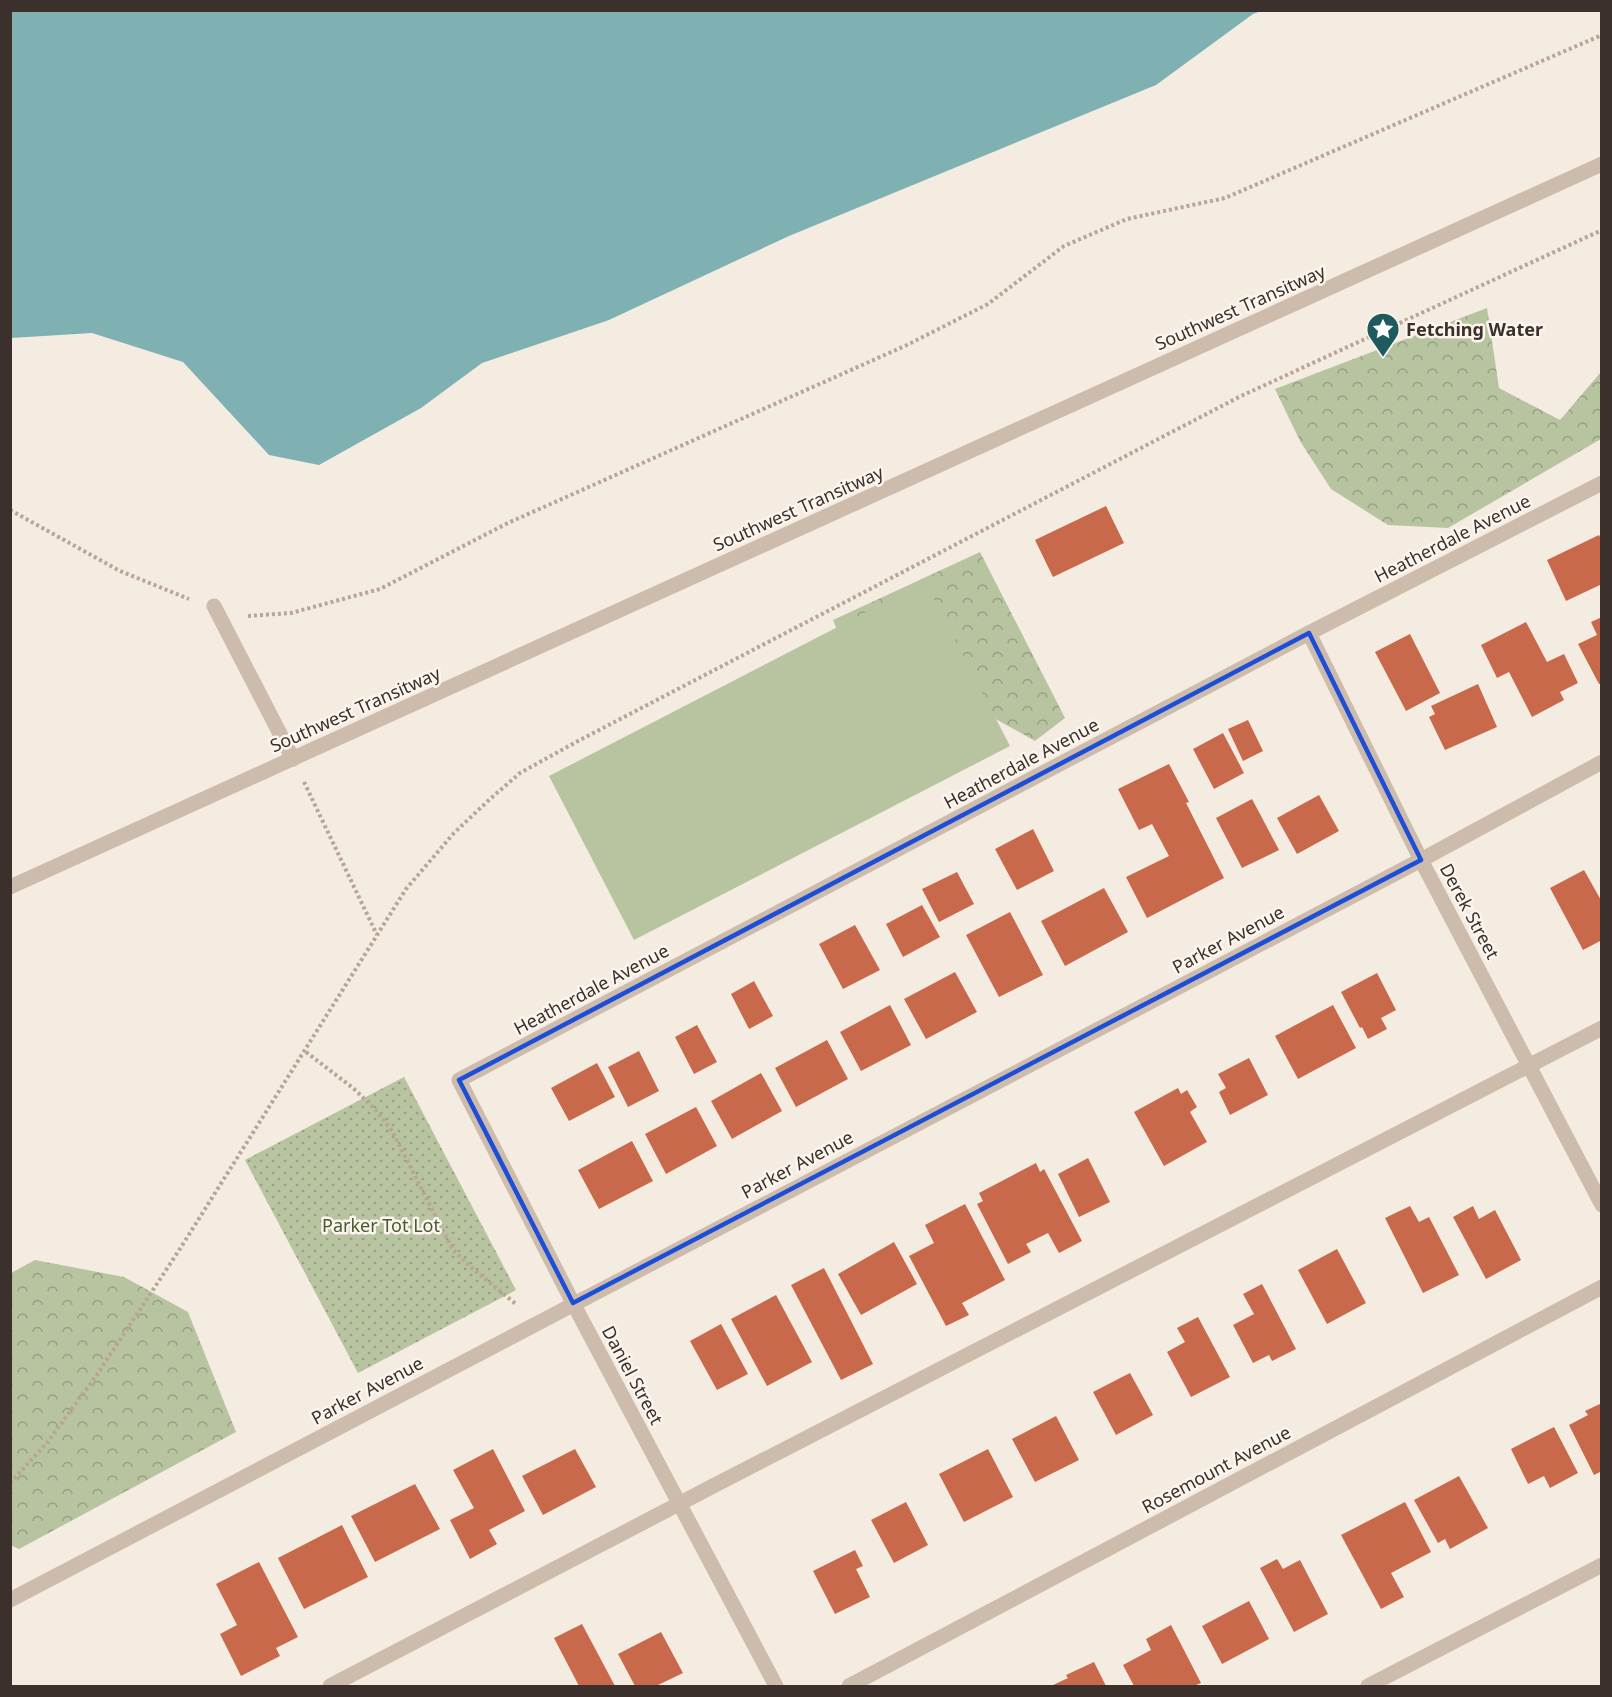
<svg xmlns="http://www.w3.org/2000/svg" width="1612" height="1697" viewBox="0 0 1612 1697" font-family="'Noto Sans',sans-serif">
  <style>
    .grass { fill: url(#grass-dots) }
    .forest { fill: url(#forest-crowns) }
    .garden { fill: #b8c4a0 }
    .water { fill: #7fb0b2 }
    .building { fill: #c8694b }
    .lines { fill: none; stroke-linecap: round; stroke-linejoin: round }
    .path { stroke: #b9a596; stroke-width: 4; stroke-dasharray: 3 3; stroke-linecap: butt }
    .lane { stroke: #cdbbac; stroke-width: 15 }
    .street { stroke: #cdbbac; stroke-width: 15 }
    .marked { fill: none; stroke: #1d4ed8; stroke-width: 4.5; stroke-linejoin: round }
    .labels { text-anchor: middle; dominant-baseline: central; stroke-width: 5; stroke-linejoin: round; paint-order: stroke }
    .street-label { font-size: 18px; fill: #3b302b; stroke: #fbf5ee }
    .poi-label { font-size: 18px; font-weight: bold; fill: #3b302b; stroke: #fbf5ee; text-anchor: start }
    .park-label { font-size: 18px; fill: #4a5a2e; stroke: #fbf5ee }
  </style>
  <defs>
    <pattern id="grass-dots" width="8" height="8" patternUnits="userSpaceOnUse" patternTransform="scale(1.5)"><rect width="8" height="8" fill="#b8c4a0"/><path d="M2 2h.1M6 6h.1" fill="none" stroke="#97a083" stroke-width="1.8" stroke-linecap="round"/></pattern>
    <pattern id="forest-crowns" width="20" height="18" patternUnits="userSpaceOnUse" patternTransform="scale(1.5)"><rect width="20" height="18" fill="#b8c4a0"/><path d="M2 6a3 3 0 1 1 6 0M12 15a3 3 0 1 1 6 0" fill="none" stroke="#97a083"/></pattern>
  </defs>
  <rect width="100%" height="100%" fill="#f4ebe1"/>
  <path class="grass" d="M404,1077l112,213 -158,83 -113,-213z"/>
  <g class="forest">
    <path d="M1487,308l12,80 61,32 41,-48v67l-153,89 -60,-3 -57,-36 -31,-48 -25,-52z"/>
    <path d="M980,552l85,166 -30,23 -118,-66 -59,6 -25,-61z"/>
    <path d="M35,1260l89,17 64,35 48,120 -217,117 -9,-4 1,-272z"/>
  </g>
  <path class="garden" d="M925,582l85,164 -376,194 -85,-164z"/>
  <path class="water" d="M11,10h1250v1l-8,3 -97,71 -367,151 -180,84 -127,43 -61,45 -102,57 -50,-10 -86,-93 -91,-29 -81,5z"/>
  <g class="building">
    <path d="M1106,506l18,37 -71,34 -18,-37z"/>
    <path d="M1599,535l3,6v43l-36,17 -19,-41z"/>
    <path d="M1602,617v66l-3,1 -21,-40 19,-9 -6,-13z"/>
    <path d="M1526,622l21,40 17,-8 14,29 -18,9 4,8 -32,17 -23,-45 -12,6 -16,-33z"/>
    <path d="M1410,634l30,59 -34,18 -31,-59z"/>
    <path d="M1478,684l19,43 -52,23 -16,-33 6,-3 -4,-8z"/>
    <path d="M1248,720l15,31 -20,10 -15,-32z"/>
    <path d="M1223,733l21,40 -30,16 -21,-40z"/>
    <path d="M1169,764l20,38 -3,1 38,75 -77,40 -21,-41 43,-21 -17,-32 -13,6 -21,-41z"/>
    <path d="M1319,795l20,36 -42,23 -20,-36z"/>
    <path d="M1252,799l27,51 -37,18 -26,-50z"/>
    <path d="M1033,829l21,42 -37,19 -22,-41z"/>
    <path d="M1584,870l18,32v38l-19,10 -33,-62z"/>
    <path d="M957,872l17,32 -35,18 -17,-33z"/>
    <path d="M1104,888l24,44 -63,34 -24,-45z"/>
    <path d="M922,905l18,32 -37,20 -17,-33z"/>
    <path d="M1010,912l33,63 -44,22 -33,-62z"/>
    <path d="M855,925l25,45 -37,19 -24,-45z"/>
    <path d="M955,972l22,40 -51,27 -22,-40z"/>
    <path d="M1377,973l19,37 -15,8 6,11 -19,10 -6,-12 -2,1 -19,-36z"/>
    <path d="M754,981l19,35 -24,13 -18,-35z"/>
    <path d="M890,1005l21,40 -50,26 -21,-39z"/>
    <path d="M1333,1005l23,43 -58,31 -23,-43z"/>
    <path d="M697,1025l20,37 -23,12 -19,-37z"/>
    <path d="M827,1040l21,39 -52,28 -21,-39z"/>
    <path d="M639,1051l20,40 -31,16 -20,-40z"/>
    <path d="M1249,1058l19,37 -38,20 -11,-23 7,-4 -8,-14z"/>
    <path d="M597,1063l18,34 -46,24 -18,-33z"/>
    <path d="M761,1073l21,38 -50,28 -21,-38z"/>
    <path d="M1178,1088l3,6 6,-4 10,17 -7,5 17,30 -43,24 -30,-54z"/>
    <path d="M696,1107l21,39 -51,28 -21,-40z"/>
    <path d="M632,1141l21,40 -54,28 -21,-39z"/>
    <path d="M1088,1158l22,44 -31,15 -21,-43z"/>
    <path d="M1036,1163l4,9 4,-3 38,72 -23,12 -11,-20 -22,11 5,8 -23,12 -31,-60 6,-3 -4,-8z"/>
    <path d="M965,1204l40,76 -43,23 7,12 -23,11 -37,-70 25,-13 -9,-18z"/>
    <path d="M1410,1206l9,16 10,-5 30,58 -36,18 -38,-75z"/>
    <path d="M1473,1206l6,13 16,-9 26,50 -35,19 -33,-62z"/>
    <path d="M894,1242l23,42 -56,31 -23,-41z"/>
    <path d="M1337,1249l29,54 -39,21 -29,-54z"/>
    <path d="M824,1268l49,96 -32,16 -50,-95z"/>
    <path d="M1262,1284l34,65 -24,12 -3,-6 -16,8 -20,-38 21,-11 -11,-20z"/>
    <path d="M776,1295l36,67 -45,24 -36,-67z"/>
    <path d="M1198,1317l32,60 -39,20 -24,-45 18,-10 -8,-14z"/>
    <path d="M721,1324l27,50 -31,16 -27,-49z"/>
    <path d="M1130,1373l23,42 -37,20 -23,-43z"/>
    <path d="M1602,1403v68l-8,4 -25,-50 19,-10 -3,-4z"/>
    <path d="M1056,1416l23,44 -44,22 -23,-43z"/>
    <path d="M1554,1427l24,46 -28,15 -6,-12 -16,8 -17,-35z"/>
    <path d="M493,1449l32,62 -36,19 8,14 -27,15 -20,-39 24,-12 -21,-38z"/>
    <path d="M575,1449l21,38 -53,28 -21,-39z"/>
    <path d="M988,1449l25,48 -49,25 -25,-48z"/>
    <path d="M1459,1476l29,52 -38,21 -5,-10 -7,4 -24,-43z"/>
    <path d="M415,1484l25,45 -65,33 -24,-46z"/>
    <path d="M906,1502l22,43 -34,18 -23,-43z"/>
    <path d="M1405,1502l26,50 -40,21 13,24 -23,12 -40,-74z"/>
    <path d="M342,1525l26,52 -64,32 -26,-51z"/>
    <path d="M855,1550l8,16 -7,3 14,28 -35,17 -22,-43z"/>
    <path d="M1277,1559l6,10 17,-9 28,54 -34,18 -34,-64z"/>
    <path d="M259,1562l39,75 -22,11 4,8 -39,20 -21,-42 17,-9 -21,-41z"/>
    <path d="M1249,1601l20,38 -47,25 -20,-38z"/>
    <path d="M582,1624l33,62h-36l-25,-48z"/>
    <path d="M1171,1625l30,58 -7,3h-60l-11,-21 28,-15 -5,-11z"/>
    <path d="M661,1632l22,41 -27,13h-21l-17,-32z"/>
    <path d="M1094,1662l12,24h-55l17,-8 -2,-3z"/>
  </g>
  <g class="lines">
    <g class="path">
      <path d="M10,510l110,61 69,28"/>
      <path d="M248,616l43,-3 89,-24 128,-66 399,-178 81,-41 76,-58 63,-27 98,-21 377,-163"/>
      <path d="M304,782l73,153"/>
      <path d="M306,1052l47,36 22,21 17,22 61,119 20,19 44,36"/>
      <path d="M10,1483l37,-40 49,-67 82,-124 228,-363 48,-56 36,-34 30,-26 58,-32 663,-345 361,-166"/>
    </g>
    <g class="lane">
      <path d="M214,606l79,153"/>
      <path d="M10,887l1592,-723"/>
      <path d="M330,1686l387,-202 885,-456"/>
      <path d="M1368,1686l234,-121"/>
    </g>
    <g class="street">
      <path d="M1309,633l112,227 181,345"/>
      <path d="M10,1600l1411,-740 181,-98"/>
      <path d="M776,1686l-203,-383 -114,-223 850,-447 293,-150"/>
      <path d="M849,1686l753,-399"/>
    </g>
  </g>
  <path class="marked" d="M1309,633l112,227 -848,443 -114,-223z"/>
  <defs>
    <g id="sight-pin" transform="scale(1.725)"><path d="M0 17L-7.5 6A9.5 9.5 0 1 1 7.5 6Z" fill="#1f5a5e" stroke="#fbf5ee"/><path d="M0-6L1.8-2.2L6-1.7L2.9 1.2L3.7 5.4L0 3.3L-3.7 5.4L-2.9 1.2L-6-1.7L-1.8-2.2Z" fill="#fff"/></g>
  </defs>
  <g fill-rule="evenodd">
    <use href="#sight-pin" x="1383" y="329"/>
  </g>
  <g class="labels">
    <g class="street-label">
      <text transform="translate(1240 307) rotate(-24)">Southwest Transitway</text>
      <text transform="translate(798 508) rotate(-24)">Southwest Transitway</text>
      <text transform="translate(1452 538) rotate(-27)">Heatherdale Avenue</text>
      <text transform="translate(355 709) rotate(-24)">Southwest Transitway</text>
      <text transform="translate(1021 763) rotate(-28)">Heatherdale Avenue</text>
      <text transform="translate(1470 911) rotate(62)">Derek Street</text>
      <text transform="translate(1228 939) rotate(-28)">Parker Avenue</text>
      <text transform="translate(591 989) rotate(-28)">Heatherdale Avenue</text>
      <text transform="translate(797 1164) rotate(-28)">Parker Avenue</text>
      <text transform="translate(633 1375) rotate(62)">Daniel Street</text>
      <text transform="translate(367 1390) rotate(-28)">Parker Avenue</text>
      <text transform="translate(1216 1469) rotate(-28)">Rosemount Avenue</text>
    </g>
    <g class="poi-label">
      <text x="1406" y="329">Fetching Water</text>
    </g>
    <g class="park-label">
      <text x="381" y="1225">Parker Tot Lot</text>
    </g>
  </g>
  <rect width="1612" height="1697" fill="none" stroke="#3b302b" stroke-width="24"/>
</svg>
